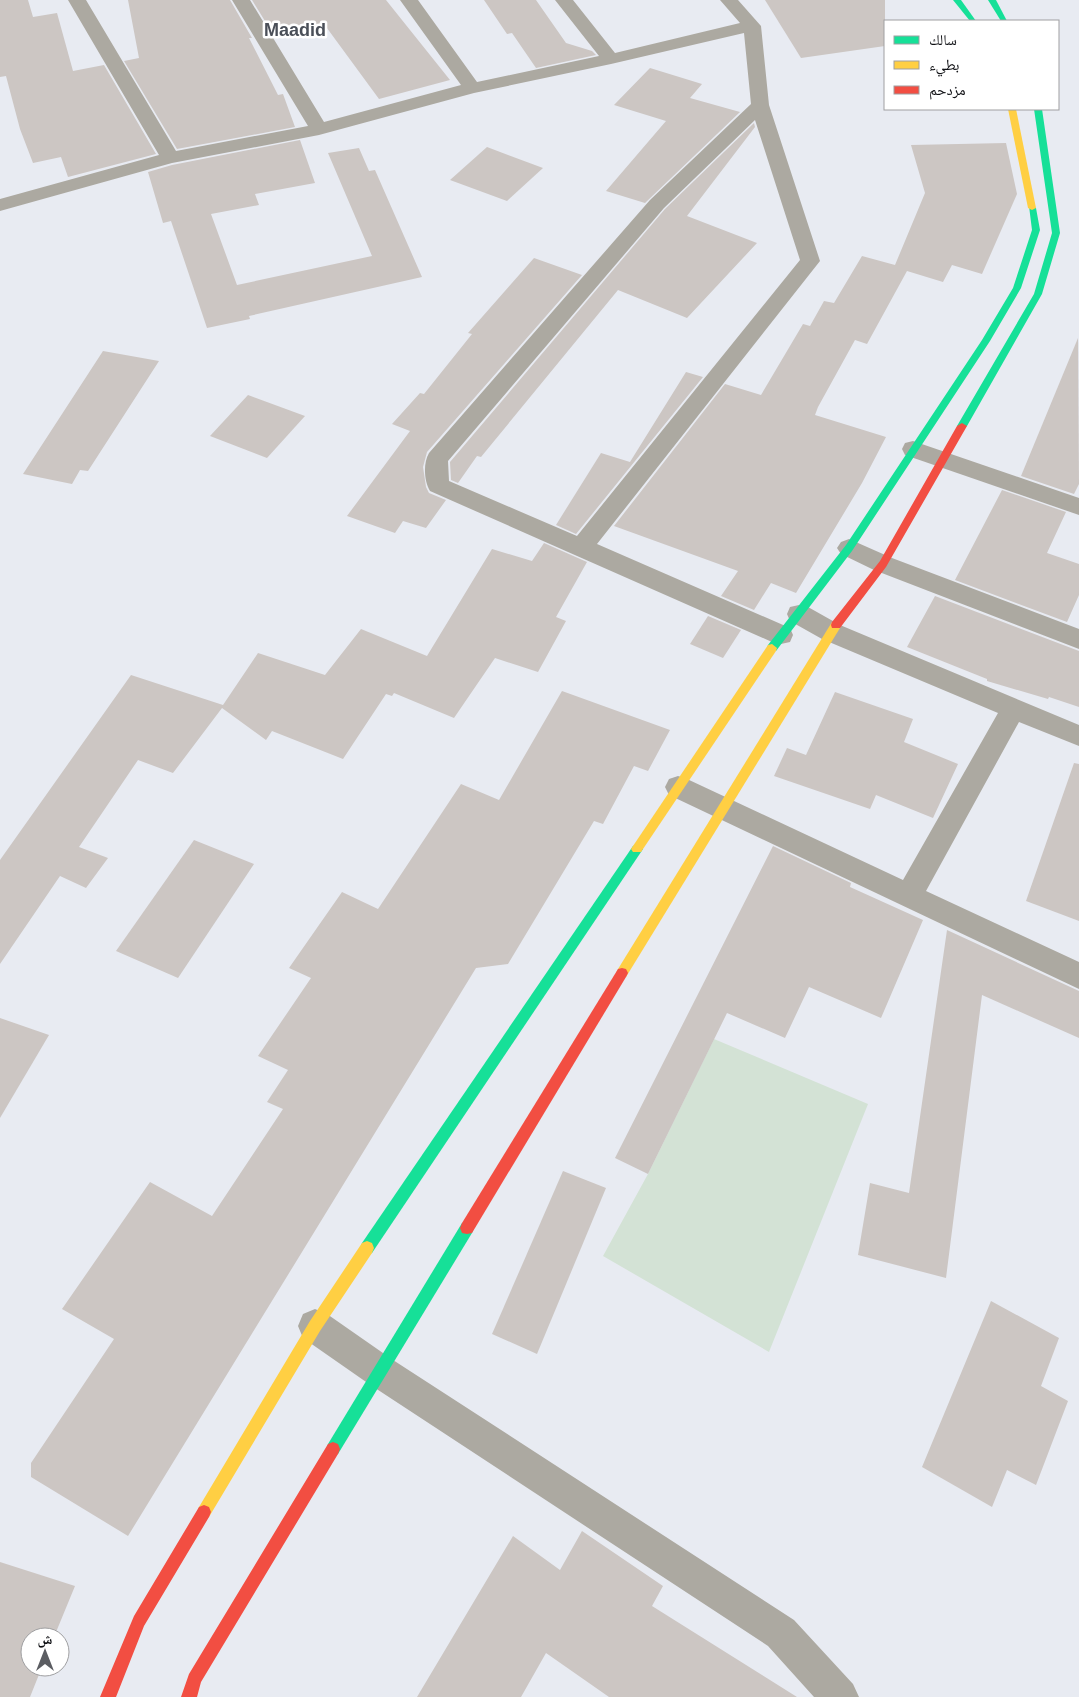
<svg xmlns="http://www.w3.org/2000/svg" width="1079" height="1697" viewBox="0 0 1079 1697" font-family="Helvetica,'Noto Naskh Arabic',sans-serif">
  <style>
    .green { fill: #d3e2d5 }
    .building { fill: #ccc6c3 }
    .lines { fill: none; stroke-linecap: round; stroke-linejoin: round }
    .street { fill: #aca9a1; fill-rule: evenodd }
    .fast { fill: #16e098; fill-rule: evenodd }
    .slow { fill: #ffcf43; fill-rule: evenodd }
    .jam { fill: #f24e42; fill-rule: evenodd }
    .labels { text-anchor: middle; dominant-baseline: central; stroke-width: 5; stroke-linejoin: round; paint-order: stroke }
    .far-district-label { font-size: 18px; font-weight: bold; fill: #4a4f58; stroke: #fff }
  </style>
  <rect width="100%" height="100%" fill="#e8ebf2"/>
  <path class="green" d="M714,1039l154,65 -99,248 -166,-96 45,-82z"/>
  <g class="building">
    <path d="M0,0h28l5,17 24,-4 16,58 31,-6 52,89 -88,23 -7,-20 -28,6 -13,-34 -14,-53 -6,1z"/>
    <path d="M128,0h102l22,38h-3l29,57 5,-1 12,33 -118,22 -53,-88 15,-3z"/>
    <path d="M252,0h134l64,80 -71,19 -55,-75 -51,10z"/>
    <path d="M484,0h52l30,43 26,8 4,4 -60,13 -24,-35 -5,1z"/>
    <path d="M765,0h120v46l-84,12z"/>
    <path d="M650,68l52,16 -12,14 50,14 -95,91 -39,-12 60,-70 -52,-16z"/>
    <path d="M754,123l1,4 -68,89 70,27 -70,75 -69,-28 -137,167 -4,-1 -19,27 -7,-3 -1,-18 215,-253z"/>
    <path d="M300,140l15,43 -60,11 4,11 -48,9 26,71 135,-29 -44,-103 31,-5 10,23 6,-1 47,107 -173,39 1,3 -43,9 -36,-107 -8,2 -15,-51 24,-7z"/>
    <path d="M1006,143l11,51 -35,80 -30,-9 -9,17 -36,-11 -40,73 -12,-4 -37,67 -3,8 71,22 -24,46 -66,110 -25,-10 -17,27 -33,-14 17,-25 -124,-45 111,-142 36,11 42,-71 7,2 14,-25 10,2 28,-47 33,9 30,-72 -14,-48z"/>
    <path d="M487,147l56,21 -36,33 -57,-21z"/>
    <path d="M534,258l48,17 -155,177 -4,15 3,20 3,6 17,7 -20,28 -23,-7 -8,12 -48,-17 63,-85 -18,-7 28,-31 4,1 48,-60 -4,-1z"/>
    <path d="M1078,338l1,146 -5,10 -53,-18z"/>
    <path d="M103,351l56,10 -71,110 -8,-1 -8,14 -49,-10z"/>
    <path d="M686,372l17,5 -127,157 -20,-9 45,-72 29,9z"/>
    <path d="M248,395l57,21 -38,42 -57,-22z"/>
    <path d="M1002,490l64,22 -19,41 32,11v31l-12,27 -112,-42z"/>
    <path d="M544,543l43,19 -31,55 10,4 -28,51 -43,-14 -41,60 -60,-25 -2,3 -6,-2 -43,65 -71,-28 -6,9 -44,-32 -49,65 -35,-13 -59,87 29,11 -22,30 -26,-12 -60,88v-104l131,-185 92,30 35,-52 67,22 36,-46 66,27 65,-107 40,12z"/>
    <path d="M935,596l144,55v56l-30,-10 -1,2 -61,-18v-2l-80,-32z"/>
    <path d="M708,616l33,14 -18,28 -33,-14z"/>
    <path d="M562,691l108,39 -22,41 -14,-5 -31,58 -9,-3 -86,143 -32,4 -348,568 -97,-59v-14l83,-124 -52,-30 88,-127 62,34 71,-107 -16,-7 21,-32 -30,-14 53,-78 -22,-10 53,-76 36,17 83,-125 38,16z"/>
    <path d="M835,692l78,27 -9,23 54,22 -25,54 -57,-23 -6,14 -96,-33 13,-28 19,7z"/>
    <path d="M1074,763l5,1v157l-53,-20z"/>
    <path d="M194,840l60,24 -76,114 -62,-27z"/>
    <path d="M773,846l78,37 -1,4 73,33 -42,98 -72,-31 -24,51 -58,-25 -79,161 -33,-16z"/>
    <path d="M947,930l132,61v47l-97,-43 -36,283 -88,-23 12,-72 39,10z"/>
    <path d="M0,1018l49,17 -49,83z"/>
    <path d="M563,1171l43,17 -69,166 -45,-20z"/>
    <path d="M991,1301l68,37 -18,48 27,15 -32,84 -29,-15 -15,37 -70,-40z"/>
    <path d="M582,1531l81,55 -11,20 145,91h-188l-63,-44 -25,44h-104l96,-161 47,34z"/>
    <path d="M0,1562l75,24 -21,51h-24v30h12l-12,30h-30z"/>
  </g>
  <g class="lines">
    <g class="street">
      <path d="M68,0h18l90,151 132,-25 -76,-126h18l74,122 137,-37 -61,-85h18l59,82 122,-26 -44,-56h18l42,53 125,-30 -20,-23h18l23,26 8,79 51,156 -223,283 193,84 3,7 -3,7 -9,2 -9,-2 -342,-151c-6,-10 -7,-28 -1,-38l221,-253 101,-96 -7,-71 -133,31 -137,29 -155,42 -147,28 -172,48v-12l159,-44zM755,120l45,140 -223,276 -128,-55 -1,-20 216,-253z"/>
      <path d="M913,441l166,57v17l-174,-60 -3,-6 3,-6z"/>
      <path d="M849,539l43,19 187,71v20l-205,-79 -33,-16 -4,-6 4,-6z"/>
      <path d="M799,605l9,2 32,18 239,100v21l-60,-24 -93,169 153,71v27l-410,-194 -4,-8 4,-8 9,-3 9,3 216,101 95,-167 -176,-74 -32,-18 -3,-7 3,-7z"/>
      <path d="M315,1309l12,5 66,46 401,260 59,64 6,13h-45l-46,-51 -399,-262 -66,-46 -5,-12 5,-12z"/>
    </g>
    <g class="fast">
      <path d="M953,0h8l15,21h-6z"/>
      <path d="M988,0h8l11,21h-6z"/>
      <path d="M1034,109h8l18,124 -18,61 -75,132 -5,3 -5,-3 77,-132 18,-61z"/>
      <path d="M1029,206l7,2 4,22 -19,58 -31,53 -138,210 -76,100h-8l-1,-3 1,-3 78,-100 136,-205 31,-52 19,-58z"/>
      <path d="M637,844l4,2 2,3 -2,3 -269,401 -5,2 -5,-2 -2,-5 2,-5 271,-397z"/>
      <path d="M467,1222l5,1 2,5 -2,5 -134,221 -5,2 -5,-2 -2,-5 2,-5 134,-221z"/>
    </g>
    <g class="slow">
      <path d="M1008,109h8l20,99 -4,2 -4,-2z"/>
      <path d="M836,621l4,1 1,3 -1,3 -214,349 -4,1 -4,-1 -2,-4 2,-4 214,-347z"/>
      <path d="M772,644l5,4 -1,3 -135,201h-8l-2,-3 2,-3 135,-201z"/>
      <path d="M367,1241l5,2 2,5 -2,5 -52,78 -111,186 -5,2 -5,-2 -2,-5 2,-5 111,-186 52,-78z"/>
    </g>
    <g class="jam">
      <path d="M962,423l5,3 -81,141 -46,61h-8l-1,-3 1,-3 48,-61 77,-135z"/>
      <path d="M622,968l4,1 2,4 -2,4 -154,256 -5,1 -5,-1 -2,-5 2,-5 156,-254z"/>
      <path d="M333,1442l5,2 2,5 -2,5 -137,228 -4,15h-16l8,-23 139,-230z"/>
      <path d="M204,1505l5,2 2,5 -2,5 -65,109 -28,71h-16l34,-81 65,-109z"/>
    </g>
  </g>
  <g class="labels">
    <g class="far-district-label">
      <text x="295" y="30">Maadid</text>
    </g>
  </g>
  <rect x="884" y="20" width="175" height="90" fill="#ffffff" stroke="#9f9fa1"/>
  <rect x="894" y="36" width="25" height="8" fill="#16e098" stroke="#9f9fa1"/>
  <text x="929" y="45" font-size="15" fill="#0f1014">سالك</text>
  <rect x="894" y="61" width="25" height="8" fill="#ffcf43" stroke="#9f9fa1"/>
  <text x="929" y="70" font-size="15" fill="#0f1014">بطيء</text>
  <rect x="894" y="86" width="25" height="8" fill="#f24e42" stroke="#9f9fa1"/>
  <text x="929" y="95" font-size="15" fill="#0f1014">مزدحم</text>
  <g transform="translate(45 1652)"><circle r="24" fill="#ffffff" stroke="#9f9fa1"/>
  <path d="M0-4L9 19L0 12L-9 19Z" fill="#5b5d62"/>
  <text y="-8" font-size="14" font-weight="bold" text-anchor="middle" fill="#0f1014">ش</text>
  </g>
</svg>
